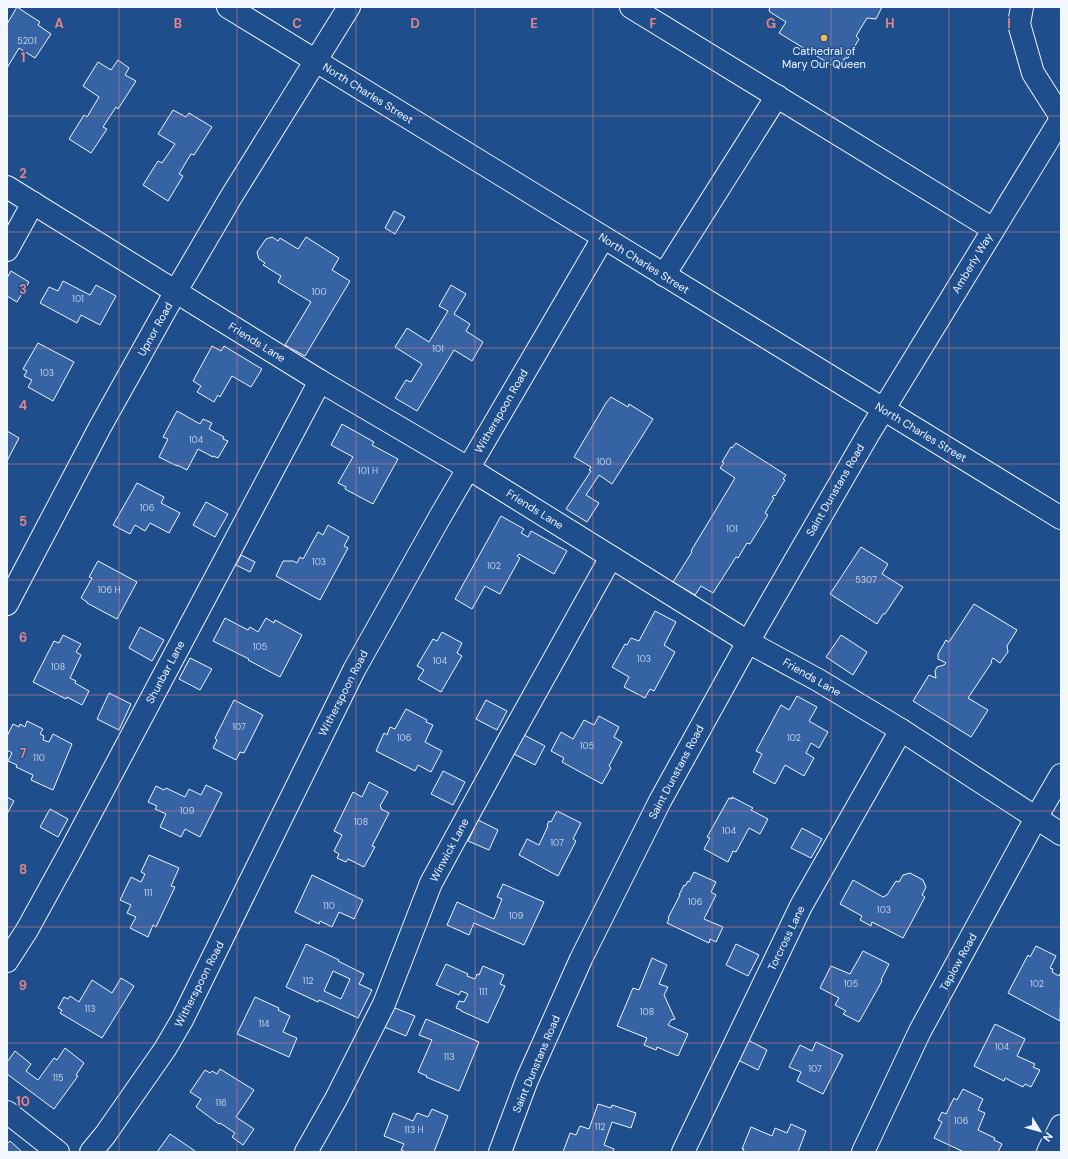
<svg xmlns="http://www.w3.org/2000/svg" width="1068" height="1159" viewBox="0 0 1068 1159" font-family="'DM Sans',sans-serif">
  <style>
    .building { fill: #3563a3; stroke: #f2f6ff; fill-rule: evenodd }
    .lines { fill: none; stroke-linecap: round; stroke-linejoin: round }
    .minor-casing { stroke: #f2f6ff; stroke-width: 24 }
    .major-casing { stroke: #f2f6ff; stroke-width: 24 }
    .minor { stroke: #1f4e8c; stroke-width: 22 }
    .major { stroke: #1f4e8c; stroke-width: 22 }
    .grid { fill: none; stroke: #e38589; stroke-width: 1; stroke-opacity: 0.55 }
    .poi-dot { fill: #ffb74d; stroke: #1f4e8c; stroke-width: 1.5 }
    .labels { text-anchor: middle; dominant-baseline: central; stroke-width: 3; stroke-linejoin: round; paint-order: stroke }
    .number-label { font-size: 9px; fill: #c3d1e8 }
    .poi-label { font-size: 11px; fill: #f2f6ff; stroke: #1f4e8c }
    .street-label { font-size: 11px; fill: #f2f6ff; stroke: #1f4e8c }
    .grid-label { font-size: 13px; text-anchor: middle; font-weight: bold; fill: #e38589; stroke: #1f4e8c; stroke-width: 3; stroke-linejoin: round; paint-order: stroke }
  </style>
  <rect width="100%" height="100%" fill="#1f4e8c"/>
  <g class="building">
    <path d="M17,7l23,15 -2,3 13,9 -16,24 -16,-10 -12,20v-44z"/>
    <path d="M770,7h112l-6,12 -9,-1 -11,18 3,3 -11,19h-3l-7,11 -59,-36 7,-11 -16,-10 -1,-2z"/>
    <path d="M118,60l11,8 -4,7 11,6 -18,28 -2,-2 -13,20 4,2 -16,24 -22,-14 15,-24 3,2 12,-20 -16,-11 15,-24 13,8z"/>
    <path d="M173,110l13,7 3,-4 23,14 -18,28 -3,-1 -12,20 4,2 -15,25 -25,-16 15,-24 4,2 13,-19 -17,-10z"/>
    <path d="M394,211l11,6 -10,17 -10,-6z"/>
    <path d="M272,237l6,4 2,-3 18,11 8,-12 33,21 -7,12 18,11 -45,75 -20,-11 26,-43 -33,-20 3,-6 -18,-11 2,-2 -6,-4 -2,-7 9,-13z"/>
    <path d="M11,271l18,11 -12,20 -10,-6v-18z"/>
    <path d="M63,281l27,14 6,-10 20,11 -16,29 -19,-10 -4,8 -37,-20 9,-16 9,4z"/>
    <path d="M451,285l15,9 -12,20 16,10 -4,7 17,11 -11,19 -18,-11 -37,61 -22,-13 11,-18 5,2 11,-18 -27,-17 12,-19 22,14 19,-31 -9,-5z"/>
    <path d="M38,343l36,19 -21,39 -25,-14 4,-7 -8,-4 3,-5 -4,-2z"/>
    <path d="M212,346l9,5 3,-5 38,23 -11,18 -19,-11 -12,21 -2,-2 -4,7 -17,-10 4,-6 -8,-5z"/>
    <path d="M611,397l17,10 1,-3 24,15 -41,65 -13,-9 -13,20 13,8 -12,19 -21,-13 25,-38 -2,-1 2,-3 -17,-10 32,-54z"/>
    <path d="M177,411l23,13 3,-5 9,4 -3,6 15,8 -1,2 5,2 -10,17 -5,-2v1l-15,-8 -11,21 -10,-5v1l-18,-9 9,-18 -5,-2z"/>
    <path d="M342,424l32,18 -2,3 26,14 -25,45 -28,-15 1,-2 -8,-4 15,-26 -22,-12z"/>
    <path d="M7,431l12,7 -12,23z"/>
    <path d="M736,443l50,32 -3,4 2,1 -10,16 -1,-1 -2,2 2,1 -9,15 3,2 -18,29 -3,-1 -9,15 -2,-1 -23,36 -12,-7 -6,9 -22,-13 19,-30 -1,-1 44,-73 -15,-10 4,-5 -2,-1 9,-15 1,1z"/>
    <path d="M137,483l27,14 -3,6 19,10 -11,20 -19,-10 -5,8 -10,-6 -5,9 -17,-9z"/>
    <path d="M206,502l22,12 -13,23 -22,-12z"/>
    <path d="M501,516l23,13 -3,4 7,4 3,-6 36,20 -13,23 -35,-20 -2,2 3,2 -20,36 -15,-8 -13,23 -17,-10z"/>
    <path d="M328,525l21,12 -5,9 4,2 -28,52 -44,-24 7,-15h10l4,2 3,-6 3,2 15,-27 5,3z"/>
    <path d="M861,547l27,17 -6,10 21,13 -18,27h-2l-6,10 -47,-30z"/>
    <path d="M241,555l14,7 -5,10 -14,-7z"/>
    <path d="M98,561l39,21 -20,37 -30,-16v-1l-6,-4 11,-20 -3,-1z"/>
    <path d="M974,604l43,26 -10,16 1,6 -8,11 -7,-5 -2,3 1,1 -24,36 20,12 -17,27 -58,-36 16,-26 7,3 -1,-7 2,-4 7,-2 2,-2 -8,-4v-5l8,-14 3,2z"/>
    <path d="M655,611l21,11 -12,23 11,7 -21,39 -4,-2 -5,9 -21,-11 5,-10 -17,-10 13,-23 2,1 4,-7 8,3z"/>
    <path d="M225,618l23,12 2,-3 8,5 8,-14 8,5 1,-3 27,15 -22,42 -32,-17 1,-1 -36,-18z"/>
    <path d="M140,627l24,13 -12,21 -23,-13z"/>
    <path d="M442,632l20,11 -5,10 5,3 -21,36 -23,-13 6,-9 -7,-4 16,-27 4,2z"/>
    <path d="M63,635l18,9 -5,8 5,3 -11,23 6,3 -1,2 14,8 -7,14 -15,-8 -1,2 -33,-17 21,-41 5,2z"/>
    <path d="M841,635l26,17 -14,23 -27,-18z"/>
    <path d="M190,658l22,11 -12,21 -21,-11z"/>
    <path d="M109,693l22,11 -12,26 -22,-11z"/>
    <path d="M797,696l20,11 -8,14 19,11 -9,16 -8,-5 -5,10 8,5 -10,18 -19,-11 -10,19 -22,-12 9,-18 -6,-3 25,-46 8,5z"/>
    <path d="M234,700l29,15 -19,38 -4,-1 -4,8 -23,-12 4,-8 -2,-2z"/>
    <path d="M486,700l21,11 -10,19 -21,-11z"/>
    <path d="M406,709l21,11 -1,2 7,3 -8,17 17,9 -11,21 -13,-7 -3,6 -39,-20 8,-18 3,2 3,-8 5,2z"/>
    <path d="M599,716l20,11 -5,10 8,5 -13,24 2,2 -9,16 -40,-22 2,-4 -13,-7 10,-19 12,7 11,-19 10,5z"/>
    <path d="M27,721l16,8 -3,5 4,2 -1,4 6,2 4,-8 19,10 -19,46 -22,-10 2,-5 -17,-8 1,-2 -9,-4 4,-8 -5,-3v-14l6,-12 6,3 1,-3 5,3z"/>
    <path d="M524,735l21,11 -10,19 -21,-11z"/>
    <path d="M443,771l22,11 -12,23 -22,-11z"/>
    <path d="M369,782l19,10 -8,14 1,1v2l8,4 -17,33 3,1 -11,20 -16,-8 -2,3 -9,-4 2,-4 -5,-3 8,-16 -8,-4 19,-39 9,5z"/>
    <path d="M206,785l16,8 -22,44 -15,-8 -4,8 -21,-10 6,-13 -11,-5 2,-3 -9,-4 8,-16 8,4 2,-2 19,9 4,-8 12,6z"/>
    <path d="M7,797l7,4 -7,13z"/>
    <path d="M732,797l21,11 -2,2 17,9 -8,15 -11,-6 -13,24 -3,-1 -5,11 -24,-13 6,-11 -3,-1 22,-39 3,1z"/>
    <path d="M50,809l18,10 -10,18 -18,-10z"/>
    <path d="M557,811l24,12 -8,16 3,2 -18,35 -39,-21 8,-16 12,6 9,-19 -1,-1 2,-4 2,1z"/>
    <path d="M478,820l20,10 -9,20 -21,-9z"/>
    <path d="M802,828l20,11 -11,19 -20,-10z"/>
    <path d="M149,855l30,13 -8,18 4,1 -19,40 -3,-2 -5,12 -18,-9 6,-11 -9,-4 4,-8 -11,-5 11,-23 10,5 4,-8 -4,-2z"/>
    <path d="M694,872l22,10 -5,10 5,3 -12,24 19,8 -7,15 -6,-3 -1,4 -42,-20 2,-4 -1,-1 12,-23h-1l5,-10 1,1 3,-5 1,1z"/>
    <path d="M910,873l13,7 3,7 -4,8 3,2 -22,41 -31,-16 -1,4 -11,-6 2,-4 -22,-12 13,-24 30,17 4,-2 9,-14 3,1 4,-7z"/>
    <path d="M312,875l51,25 -9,19 -15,-7 -7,15 -12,-6 -1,3 -24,-12z"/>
    <path d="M503,884l41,18 -20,43 -50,-22 -5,12 -22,-10 10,-23 37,17 8,-20 -5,-2z"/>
    <path d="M306,944l33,16 -1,1 26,13 -5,10 13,6 -14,28 -39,-18 -1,2 -32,-15zM333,971l17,8 -9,20 -17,-8z"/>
    <path d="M736,944l23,11 -11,21 -22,-11z"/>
    <path d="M1036,946l20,10 -6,12 3,1 -1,3 7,4 2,-4 -1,49 -52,-28 20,-38 2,2z"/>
    <path d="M863,951l26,13 -8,16 1,1 -23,41 -16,-8 3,-3 -11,-6 4,-7 -19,-10 11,-22 19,8z"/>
    <path d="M652,958l15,7 -8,19 9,3 -4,8 11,24 -4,1 -3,5 20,9 -10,22 -21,-9 -1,3 -12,-5 3,-7 -30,-12 16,-38 6,2z"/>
    <path d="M446,964l22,10 -1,2 8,3 2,-5 2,1 4,-9 21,9 -4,9 5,2 -17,37 -27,-12v-1l-5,-2 3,-7 5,1 4,-8 -7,-3 -2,4 -23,-10z"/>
    <path d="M121,978l13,8 -32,52 -42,-25 2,-3 -4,-2 6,-11 4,2 2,-3 9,6 13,-22 20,13z"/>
    <path d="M255,997l24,11 -1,2 12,6 -7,16 14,6 -8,19 -52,-23z"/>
    <path d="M390,1006l25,10 -9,20 -24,-10z"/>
    <path d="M426,1019l53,23 -20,49 -33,-14 1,-1 -9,-4 14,-32 -13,-5z"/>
    <path d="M995,1024l30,15 -8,17 18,8 -2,3 7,3 -9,17 -6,-3 -2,3 -18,-9 -1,3 -30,-15z"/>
    <path d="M748,1040l19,10 -9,20 -20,-10z"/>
    <path d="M816,1042l27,13 -20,39 -26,-13 4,-9 -12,-5 11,-22 12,6z"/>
    <path d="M65,1048l19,15 -8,12 2,1 -24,33 -47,-35v-12l8,-11 16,13 -5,7 12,9 16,-22 3,2z"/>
    <path d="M220,1069l34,21 -18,27 18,12 -11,16 -11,-8 3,-4 -15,-10 -1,1 -23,-17 5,-8 -11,-7 15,-22 5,3 2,-2 5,3z"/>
    <path d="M963,1089l20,10 -5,11 7,3 -7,17 17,8 -1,2 8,4 -4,8h-34l-30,-14 8,-16 -4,-2 4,-8 4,2 8,-16 3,2z"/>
    <path d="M598,1104l13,4 1,-3 24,8 -5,15 -19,-6 -8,23 10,4 -1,3h-50l7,-19 6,2 4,-9 9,3z"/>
    <path d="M432,1109l16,7 -14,36h-28l-5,-2 3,-6 -20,-8 9,-23 20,8 4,-8 11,4z"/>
    <path d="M791,1124l15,7 -8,21h-56l2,-3h-2l9,-22 21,9 3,-8 12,5z"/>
    <path d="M170,1134l25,17v1h-38z"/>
    <path d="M10,1141l12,11h-15v-8z"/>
  </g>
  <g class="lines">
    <g class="minor-casing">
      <g id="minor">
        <path d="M631,7l362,222"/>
        <path d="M1022,7l-3,17 14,49 28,44"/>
        <path d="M7,187l313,194 148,87 280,174 70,38 83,50 160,104"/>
        <path d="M7,250l26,-47"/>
        <path d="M664,275l113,-179"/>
        <path d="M7,604l93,-177 76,-136 55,-94 118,-190"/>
        <path d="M7,961l20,-31 44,-80 249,-469"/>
        <path d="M7,1112l51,40"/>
        <path d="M91,1152l14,-17 60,-86 17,-29 172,-350 87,-155 162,-277"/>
        <path d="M306,1152l30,-53 48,-95 47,-121 78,-143 102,-183"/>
        <path d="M500,1152l27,-72 54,-121 79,-158 88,-159 121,-209 192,-314"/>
        <path d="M683,1152l118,-246 100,-176"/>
        <path d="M863,1152l57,-121 116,-213 25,-43"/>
        <path d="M1048,1152l13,-26"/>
      </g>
    </g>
    <g class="major-casing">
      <path id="major" d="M228,7l833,511"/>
    </g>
    <use href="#minor" class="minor"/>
    <use href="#major" class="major"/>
  </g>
  <path class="grid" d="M119,7v1145M237,7v1145M356,7v1145M475,7v1145M593,7v1145M712,7v1145M831,7v1145M949,7v1145M7,116h1054M7,232h1054M7,348h1054M7,464h1054M7,580h1054M7,695h1054M7,811h1054M7,927h1054M7,1043h1054"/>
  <circle class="poi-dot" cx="824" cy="38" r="4"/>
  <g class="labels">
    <g class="number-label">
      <text x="27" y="41">5201</text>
      <text x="319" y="292">100</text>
      <text x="78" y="299">101</text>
      <text x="438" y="349">101</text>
      <text x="47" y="373">103</text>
      <text x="196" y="440">104</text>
      <text x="604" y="462">100</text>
      <text x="368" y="471">101 H</text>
      <text x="147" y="508">106</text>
      <text x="732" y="529">101</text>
      <text x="319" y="562">103</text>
      <text x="494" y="566">102</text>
      <text x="866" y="580">5307</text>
      <text x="109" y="590">106 H</text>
      <text x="260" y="647">105</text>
      <text x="644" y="659">103</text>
      <text x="440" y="661">104</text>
      <text x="58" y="667">108</text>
      <text x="239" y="727">107</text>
      <text x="404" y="738">106</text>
      <text x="794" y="738">102</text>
      <text x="587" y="746">105</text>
      <text x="39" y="758">110</text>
      <text x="187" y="811">109</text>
      <text x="361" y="822">108</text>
      <text x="729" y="831">104</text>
      <text x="557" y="843">107</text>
      <text x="148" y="893">111</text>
      <text x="695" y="902">106</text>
      <text x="329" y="906">110</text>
      <text x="884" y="910">103</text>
      <text x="516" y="916">109</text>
      <text x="308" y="981">112</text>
      <text x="851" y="984">105</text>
      <text x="1037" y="984">102</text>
      <text x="483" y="992">111</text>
      <text x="90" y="1009">113</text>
      <text x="647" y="1012">108</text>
      <text x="264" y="1024">114</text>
      <text x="1002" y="1047">104</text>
      <text x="449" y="1057">113</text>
      <text x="815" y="1069">107</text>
      <text x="58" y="1078">115</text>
      <text x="221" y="1103">116</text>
      <text x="961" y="1121">106</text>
      <text x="600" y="1127">112</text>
      <text x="414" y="1130">113 H</text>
    </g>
    <g class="poi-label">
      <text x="824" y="51">Cathedral of<tspan x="824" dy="13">Mary Our Queen</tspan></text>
    </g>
    <g class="street-label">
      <text transform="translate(368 93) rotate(32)">North Charles Street</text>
      <text transform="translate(644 263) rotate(32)">North Charles Street</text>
      <text transform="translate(972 263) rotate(-59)">Amberly Way</text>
      <text transform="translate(155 329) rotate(-61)">Upnor Road</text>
      <text transform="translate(257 342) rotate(32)">Friends Lane</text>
      <text transform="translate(501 411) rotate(-60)">Witherspoon Road</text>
      <text transform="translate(921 432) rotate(31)">North Charles Street</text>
      <text transform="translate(835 490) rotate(-60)">Saint Dunstans Road</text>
      <text transform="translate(535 509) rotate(32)">Friends Lane</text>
      <text transform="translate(165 672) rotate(-62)">Shunbar Lane</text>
      <text transform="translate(812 677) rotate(30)">Friends Lane</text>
      <text transform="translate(343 693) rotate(-63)">Witherspoon Road</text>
      <text transform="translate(676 772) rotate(-62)">Saint Dunstans Road</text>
      <text transform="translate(449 850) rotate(-62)">Winwick Lane</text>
      <text transform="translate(786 938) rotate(-64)">Torcross Lane</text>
      <text transform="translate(958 962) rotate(-61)">Taplow Road</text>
      <text transform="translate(199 984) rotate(-63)">Witherspoon Road</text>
      <text transform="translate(536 1064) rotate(-67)">Saint Dunstans Road</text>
    </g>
  </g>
  <g class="grid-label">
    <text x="59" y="28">A</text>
    <text x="178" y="28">B</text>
    <text x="297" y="28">C</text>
    <text x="415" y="28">D</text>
    <text x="534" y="28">E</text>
    <text x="653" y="28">F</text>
    <text x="771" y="28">G</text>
    <text x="890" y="28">H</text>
    <text x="1009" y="28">I</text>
    <text x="23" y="62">1</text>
    <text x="23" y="178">2</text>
    <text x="23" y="294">3</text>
    <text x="23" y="410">4</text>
    <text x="23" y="526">5</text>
    <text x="23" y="642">6</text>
    <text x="23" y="758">7</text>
    <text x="23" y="874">8</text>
    <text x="23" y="990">9</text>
    <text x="23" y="1106">10</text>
  </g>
  <rect width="1068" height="1159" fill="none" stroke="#f2f6ff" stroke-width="16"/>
  <g transform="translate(1040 1131) rotate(127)" stroke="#1f4e8c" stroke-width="3" paint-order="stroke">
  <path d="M0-3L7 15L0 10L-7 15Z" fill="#f2f6ff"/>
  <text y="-6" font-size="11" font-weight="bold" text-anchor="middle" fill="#f2f6ff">N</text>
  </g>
</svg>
